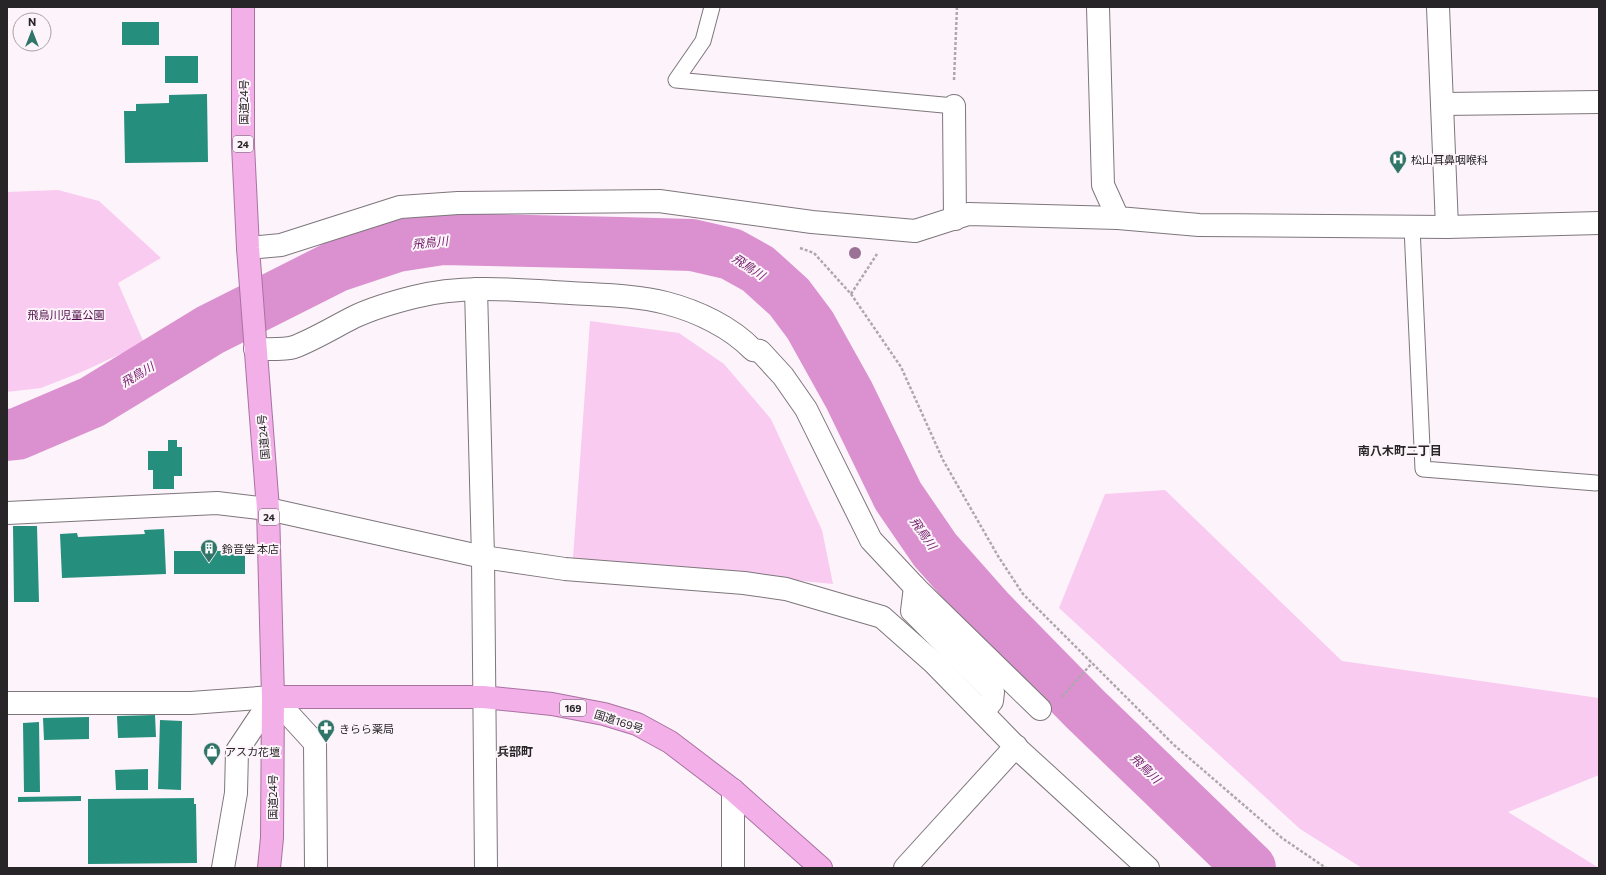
<svg xmlns="http://www.w3.org/2000/svg" width="1606" height="875" viewBox="0 0 1606 875" font-family="Commissioner,'Noto Sans JP',sans-serif">
  <style>
    .green { fill: #facbf1 }
    .lines { fill: none; stroke-linecap: round; stroke-linejoin: round }
    .river { stroke: #db91cf; stroke-width: 52 }
    .building { fill: #258e7d }
    .service-casing { stroke: #7d767b; stroke-width: 17 }
    .minor-casing { stroke: #7d767b; stroke-width: 24 }
    .trunk-casing { stroke: #a972a1; stroke-width: 24 }
    .path { stroke: #ada8ac; stroke-width: 2.5; stroke-dasharray: 3 2; stroke-linecap: butt }
    .service { stroke: #fff; stroke-width: 15 }
    .minor { stroke: #fff; stroke-width: 22 }
    .trunk { stroke: #f2afe8; stroke-width: 22 }
    .tree { fill: #9b7296 }
    .labels { text-anchor: middle; dominant-baseline: central; stroke-width: 4; stroke-linejoin: round; paint-order: stroke }
    .shield { fill: #fcf4fa; stroke: #676366; stroke-width: 1 }
    .shield-label { font-size: 10px; font-weight: bold; fill: #272527 }
    .street-label { font-size: 11px; fill: #272527; stroke: #fcf4fa }
    .poi-label { font-size: 11px; fill: #272527; stroke: #fcf4fa; text-anchor: start }
    .park-label { font-size: 11px; fill: #4b0745; stroke: #fcf4fa }
    .water-label { font-size: 12px; font-style: italic; fill: #721b69; stroke: #fcf4fa }
    .neighbourhood-label { font-size: 12px; font-weight: bold; fill: #272527; stroke: #fcf4fa }
  </style>
  <rect width="100%" height="100%" fill="#fcf4fa"/>
  <g class="green">
    <path d="M58,190l41,11 62,57 -43,25 26,60 -60,28 -43,17 -34,4v-200z"/>
    <path d="M590,321l89,12 45,31 47,55 51,111 11,54 -260,-26z"/>
    <path d="M1165,490l177,171 257,37v77l-91,37 91,56h-237l-62,-39 -241,-221 46,-114z"/>
  </g>
  <g class="lines">
    <path class="river" d="M7,435l10,-1 75,-32 118,-72 127,-64 60,-20 45,-7 179,4 71,2 39,9 27,15 31,28 21,28 39,70 49,101 37,54 54,61 96,98 165,159"/>
  </g>
  <g class="building">
    <rect x="122" y="22" width="37" height="23"/>
    <rect x="165" y="56" width="33" height="27"/>
    <path d="M207,94l1,68 -83,1 -1,-52h12v-7l33,-1v-8z"/>
    <path d="M168,440h9v7h5v29h-8v13h-21v-19h-5v-19h20z"/>
    <path d="M13,526h24l2,76h-25z"/>
    <path d="M164,529l2,45 -104,4 -2,-44 17,-1 1,4 67,-3 -1,-4z"/>
    <rect x="174" y="551" width="71" height="23"/>
    <path d="M155,715l1,22 -38,1 -1,-22z"/>
    <path d="M89,717v22l-45,1 -1,-22z"/>
    <path d="M160,720l22,1 -1,69 -23,-1z"/>
    <path d="M39,722l1,70h-16l-1,-69z"/>
    <path d="M148,769v21h-32l-1,-20z"/>
    <path d="M81,796v5l-63,1v-5z"/>
    <path d="M194,798v6h2l1,59 -109,1v-65z"/>
  </g>
  <g class="lines">
    <g class="service-casing">
      <g id="service">
        <path d="M712,7l-9,34 -27,39 278,26"/>
        <path d="M1412,227l11,242 173,14"/>
      </g>
    </g>
    <g class="minor-casing">
      <g id="minor">
        <path d="M1098,7l5,178 15,33 81,7 248,2 152,-4"/>
        <path d="M1438,7l9,220"/>
        <path d="M1442,104l157,-2"/>
        <path d="M954,106l1,113"/>
        <path d="M248,248l33,-3 119,-38 58,-4 201,-2 153,21 103,9 53,-17 150,4"/>
        <path d="M476,289l7,268 3,311"/>
        <path d="M255,349c11,0 30,1 39,-2 19,-7 42,-21 60,-30 19,-9 40,-15 60,-20 50,-13 105,-7 156,-4 32,2 65,2 96,10 31,8 65,24 87,47l7,1 23,25 23,33 65,131 44,47 125,122"/>
        <path d="M7,513l210,-10 51,6 215,48 82,12 179,14 42,6 96,28 52,46 84,86 130,119"/>
        <path d="M915,587l-3,24 81,81 -1,9 -9,11"/>
        <path d="M273,697l42,46 1,125"/>
        <path d="M7,703h184l82,-6"/>
        <path d="M733,790v78"/>
        <path d="M223,868l13,-75 1,-42 36,-54"/>
        <path d="M905,868l111,-122"/>
      </g>
    </g>
    <g class="trunk-casing">
      <g id="trunk">
        <path d="M243,7v138l5,103 20,261 5,188 -1,141 -3,30"/>
        <path d="M273,697h210l69,7 52,10 33,10 33,18 63,48 88,78"/>
      </g>
    </g>
    <g class="path">
      <path d="M954,80l3,-73"/>
      <path d="M800,248l14,5 37,41 50,73 42,93 55,96 25,38 151,151 108,93 44,30"/>
      <path d="M851,294l26,-40"/>
      <path d="M1062,697l30,-34"/>
    </g>
    <use href="#service" class="service"/>
    <use href="#minor" class="minor"/>
    <use href="#trunk" class="trunk"/>
  </g>
  <circle class="tree" cx="855" cy="253" r="6"/>
  <defs>
    <g id="hospital-pin" transform="scale(0.9)"><path d="M0 17L-7.5 6A9.5 9.5 0 1 1 7.5 6Z" fill="#317568" stroke="#fcf4fa"/><path d="M-5-5h3v3.5h4V-5h3V5h-3V1.5h-4V5h-3Z" fill="#fff"/></g>
    <g id="building-pin" transform="scale(0.9)"><path d="M0 17L-7.5 6A9.5 9.5 0 1 1 7.5 6Z" fill="#317568" stroke="#fcf4fa"/><path d="M-4-6H4V6H1V3H-1V6H-4ZM-2.5-4.3h1.7v1.8h-1.7ZM.8-4.3h1.7v1.8H.8ZM-2.5-1h1.7V.8h-1.7ZM.8-1h1.7V.8H.8Z" fill="#fff"/></g>
    <g id="pharmacy-pin" transform="scale(0.9)"><path d="M0 17L-7.5 6A9.5 9.5 0 1 1 7.5 6Z" fill="#317568" stroke="#fcf4fa"/><path d="M-2-6h4v4h4v4h-4v4h-4v-4h-4v-4h4Z" fill="#fff"/></g>
    <g id="shop-pin" transform="scale(0.9)"><path d="M0 17L-7.5 6A9.5 9.5 0 1 1 7.5 6Z" fill="#317568" stroke="#fcf4fa"/><path d="M-5-2.5h2.3a2.7 3.5 0 0 1 5.4 0H5L5.5 6h-11ZM-1.5-2.5h3a1.5 2.3 0 0 0-3 0Z" fill="#fff"/></g>
  </defs>
  <g fill-rule="evenodd">
    <use href="#hospital-pin" x="1398" y="159"/>
    <use href="#building-pin" x="209" y="548"/>
    <use href="#pharmacy-pin" x="326" y="728"/>
    <use href="#shop-pin" x="212" y="751"/>
  </g>
  <g class="labels">
    <g class="shield">
      <rect x="233" y="136" width="20" height="16" rx="3"/>
      <rect x="259" y="509" width="20" height="16" rx="3"/>
      <rect x="560" y="700" width="26" height="16" rx="3"/>
    </g>
    <g class="shield-label">
      <text x="243" y="144">24</text>
      <text x="269" y="517">24</text>
      <text x="573" y="708">169</text>
    </g>
    <g class="street-label">
      <text transform="translate(243 102) rotate(-90)">国道24号</text>
      <text transform="translate(263 437) rotate(-95)">国道24号</text>
      <text transform="translate(619 721) rotate(18)">国道169号</text>
      <text transform="translate(272 797) rotate(-90)">国道24号</text>
    </g>
    <g class="poi-label">
      <text x="1411" y="159">松山耳鼻咽喉科</text>
      <text x="222" y="548">鈴音堂 本店</text>
      <text x="339" y="728">きらら薬局</text>
      <text x="225" y="751">アスカ花壇</text>
    </g>
    <g class="park-label">
      <text x="66" y="314">飛鳥川児童公園</text>
    </g>
    <g class="water-label">
      <text transform="translate(430 242) rotate(-6)">飛鳥川</text>
      <text transform="translate(749 266) rotate(33)">飛鳥川</text>
      <text transform="translate(137 374) rotate(-31)">飛鳥川</text>
      <text transform="translate(924 533) rotate(55)">飛鳥川</text>
      <text transform="translate(1146 768) rotate(44)">飛鳥川</text>
    </g>
    <g class="neighbourhood-label">
      <text x="1400" y="450">南八木町二丁目</text>
      <text x="515" y="751">兵部町</text>
    </g>
  </g>
  <rect width="1606" height="875" fill="none" stroke="#272527" stroke-width="16"/>
  <g transform="translate(32 32)"><circle r="19" fill="#fcf4fa" stroke="#a7a1a6"/>
  <path d="M0-3L7 15L0 10L-7 15Z" fill="#317568"/>
  <text y="-6" font-size="11" font-weight="bold" text-anchor="middle" fill="#272527">N</text>
  </g>
</svg>
